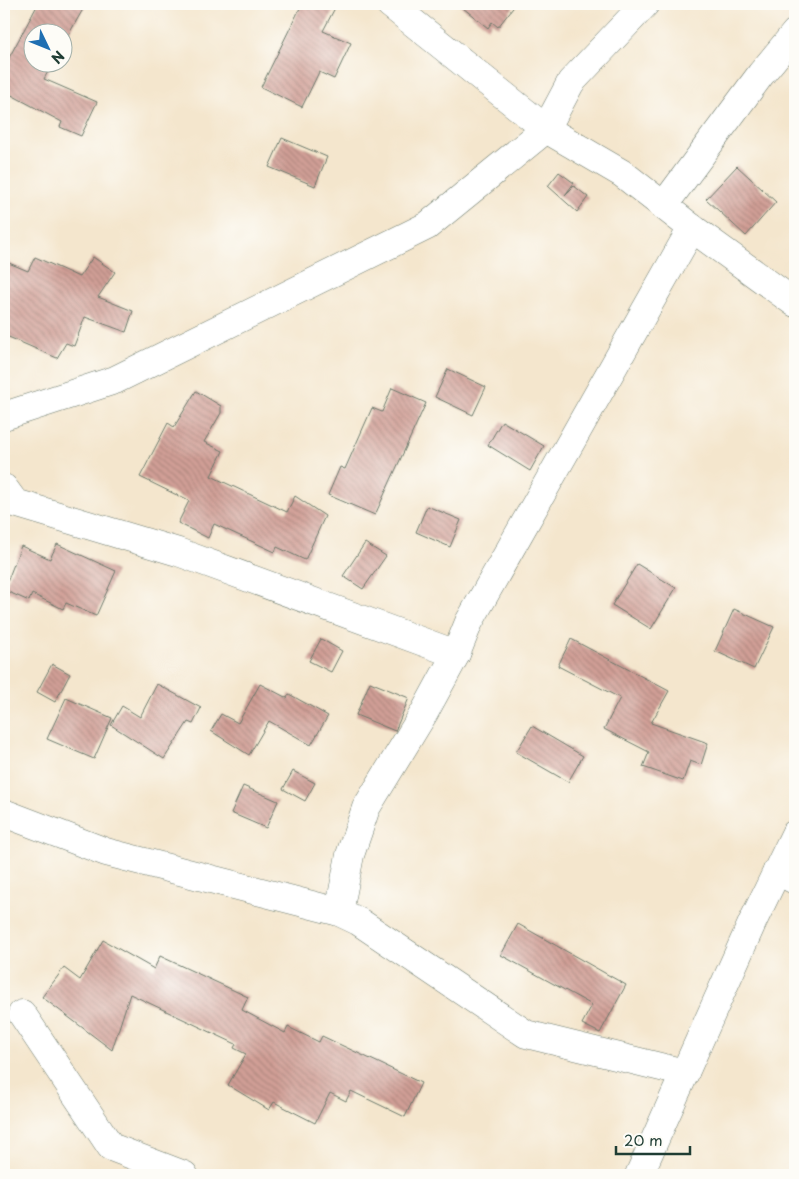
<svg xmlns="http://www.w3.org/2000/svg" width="799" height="1179" viewBox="0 0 799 1179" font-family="'Playpen Sans',sans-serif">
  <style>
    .building { fill: url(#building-back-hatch) }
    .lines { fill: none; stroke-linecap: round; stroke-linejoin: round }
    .street-casing { stroke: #6a786a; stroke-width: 29 }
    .secondary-casing { stroke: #6a786a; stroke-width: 29 }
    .street { stroke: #fff; stroke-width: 28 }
    .secondary { stroke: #fff; stroke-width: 28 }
  </style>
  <defs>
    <pattern id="building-back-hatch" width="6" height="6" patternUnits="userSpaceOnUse" patternTransform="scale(1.25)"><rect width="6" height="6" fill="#d19f96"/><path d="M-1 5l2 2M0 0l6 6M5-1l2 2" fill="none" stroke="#a9837b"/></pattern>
  </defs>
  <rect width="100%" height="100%" fill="#fdfcf7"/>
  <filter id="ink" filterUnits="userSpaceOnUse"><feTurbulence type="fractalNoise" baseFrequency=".02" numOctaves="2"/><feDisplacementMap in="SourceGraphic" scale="10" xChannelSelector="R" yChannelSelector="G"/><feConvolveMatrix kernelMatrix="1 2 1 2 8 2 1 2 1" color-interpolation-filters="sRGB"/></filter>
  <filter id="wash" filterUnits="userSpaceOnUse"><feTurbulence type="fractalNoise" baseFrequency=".0096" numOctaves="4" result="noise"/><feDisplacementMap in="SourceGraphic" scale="20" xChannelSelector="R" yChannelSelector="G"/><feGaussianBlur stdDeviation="1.12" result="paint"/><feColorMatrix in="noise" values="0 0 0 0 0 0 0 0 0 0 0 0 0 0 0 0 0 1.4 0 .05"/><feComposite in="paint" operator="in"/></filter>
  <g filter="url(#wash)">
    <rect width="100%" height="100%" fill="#f4e6cd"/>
    <g id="blocks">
      <g class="building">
        <path d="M38,4h48l-24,42v-14h-30v30h21l-9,17 53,23 -16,34 -21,-9 2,-5 -58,-31v-24z"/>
        <path d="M302,4h35l-14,27 28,12 -17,36 -15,-7 -17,35 -41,-20z"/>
        <path d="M458,4h58l-18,23 -6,-5 -4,6z"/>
        <path d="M282,138l45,19 -12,29 -46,-19z"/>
        <path d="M737,166l39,36 -30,34 -40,-37z"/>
        <path d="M559,172l15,11 -9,12 9,-9 14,11 -11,15 -29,-26z"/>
        <path d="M35,257l44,20 14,-20 22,15 -17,25 35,14 -7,21 -41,-15 -11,29 -8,-3 -9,15 -53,-23v-74l24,10z"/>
        <path d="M448,369l38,18 -13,28 -38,-18z"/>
        <path d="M392,388l34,15 -51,112 -47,-20 12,-28 5,2 27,-61 10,4z"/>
        <path d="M196,391l25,15v7l-17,29 19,9 -12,25 76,36 8,-16 30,20 -20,44 -28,-13 -2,5 -61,-28 -6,14 -30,-15 11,-22 -49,-24 28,-54 6,4z"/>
        <path d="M502,421l42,25 -14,25 -42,-26z"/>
        <path d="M427,506l34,14 -11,27 -34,-15z"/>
        <path d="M365,543l21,13 -23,33 -20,-13z"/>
        <path d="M57,544l59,27 -20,45 -30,-13 -3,6 -31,-15 -3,7 -25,-11 17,-44 29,13z"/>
        <path d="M637,564l39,24 -25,41 -39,-24z"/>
        <path d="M734,609l40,18 -20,42 -39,-18z"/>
        <path d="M321,639l21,12 -11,21 -22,-11z"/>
        <path d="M571,639l98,52 -18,32 57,20 -7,22 -11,-4 -7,20 -40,-14 6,-15 -45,-23 16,-31 -62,-32z"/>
        <path d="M52,664l18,10 -15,28 -18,-10z"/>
        <path d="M370,682l39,16 -14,33 -39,-16z"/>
        <path d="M157,684l44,24 -8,16 -5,-2 -24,37 -53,-34 11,-19 18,11z"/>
        <path d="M260,684l27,14 2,-4 39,22 -17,29 -42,-24 -20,34 -38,-24 10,-17 17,9z"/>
        <path d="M66,698l46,20 -18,41 -47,-20z"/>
        <path d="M532,726l51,30 -15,26 -52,-30z"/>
        <path d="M293,771l22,12 -10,18 -22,-12z"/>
        <path d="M243,786l35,15 -12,27 -35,-15z"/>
        <path d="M518,924l108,61 -26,48 -18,-9 10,-19 -91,-50z"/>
        <path d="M103,940l51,29 6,-13 88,41 -6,13 43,23 3,-6 31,15 3,-6 99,47 -16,34 -54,-26 -5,10 -16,-8 -15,30 -41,-21 -5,8 -41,-25 18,-31 -12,-6 2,-4 -106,-50 -18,56 -70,-53 22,-29 16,12z"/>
      </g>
    </g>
  </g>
  <g filter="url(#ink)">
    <use href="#blocks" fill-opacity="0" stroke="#6a786a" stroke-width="1"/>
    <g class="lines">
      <g class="street-casing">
        <g id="street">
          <path d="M390,4l156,125 77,45 69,54 103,75"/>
          <path d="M664,205l97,-131 34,-41"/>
          <path d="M4,416l111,-36 312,-154 119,-97 25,-47 74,-78"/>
          <path d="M4,488l11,15 163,49 278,102"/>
          <path d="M4,813l102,39 233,60 19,9 168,113 159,39"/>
          <path d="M777,871l18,9"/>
          <path d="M339,912l11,-57 16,-47 58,-95 32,-59 13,-32 223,-394"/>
          <path d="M22,1014l89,133 73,28"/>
        </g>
      </g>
      <g class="secondary-casing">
        <path id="secondary" d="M639,1175l114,-254 42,-87"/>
      </g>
      <use href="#street" class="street"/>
      <use href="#secondary" class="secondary"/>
    </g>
  </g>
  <rect width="799" height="1179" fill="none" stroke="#fdfcf7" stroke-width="20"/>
  <g transform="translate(48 48) rotate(133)"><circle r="24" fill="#fdfcf7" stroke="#a4b0a9"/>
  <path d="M0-4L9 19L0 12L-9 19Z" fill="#1f6fb2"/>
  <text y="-8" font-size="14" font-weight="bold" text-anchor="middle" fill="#1f3d34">N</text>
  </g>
  <path d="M616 1146v8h74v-8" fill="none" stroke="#1f3d34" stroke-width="2.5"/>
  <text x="624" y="1146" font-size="15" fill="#1f3d34" stroke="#fdfcf7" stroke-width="4" paint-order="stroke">20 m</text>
</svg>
